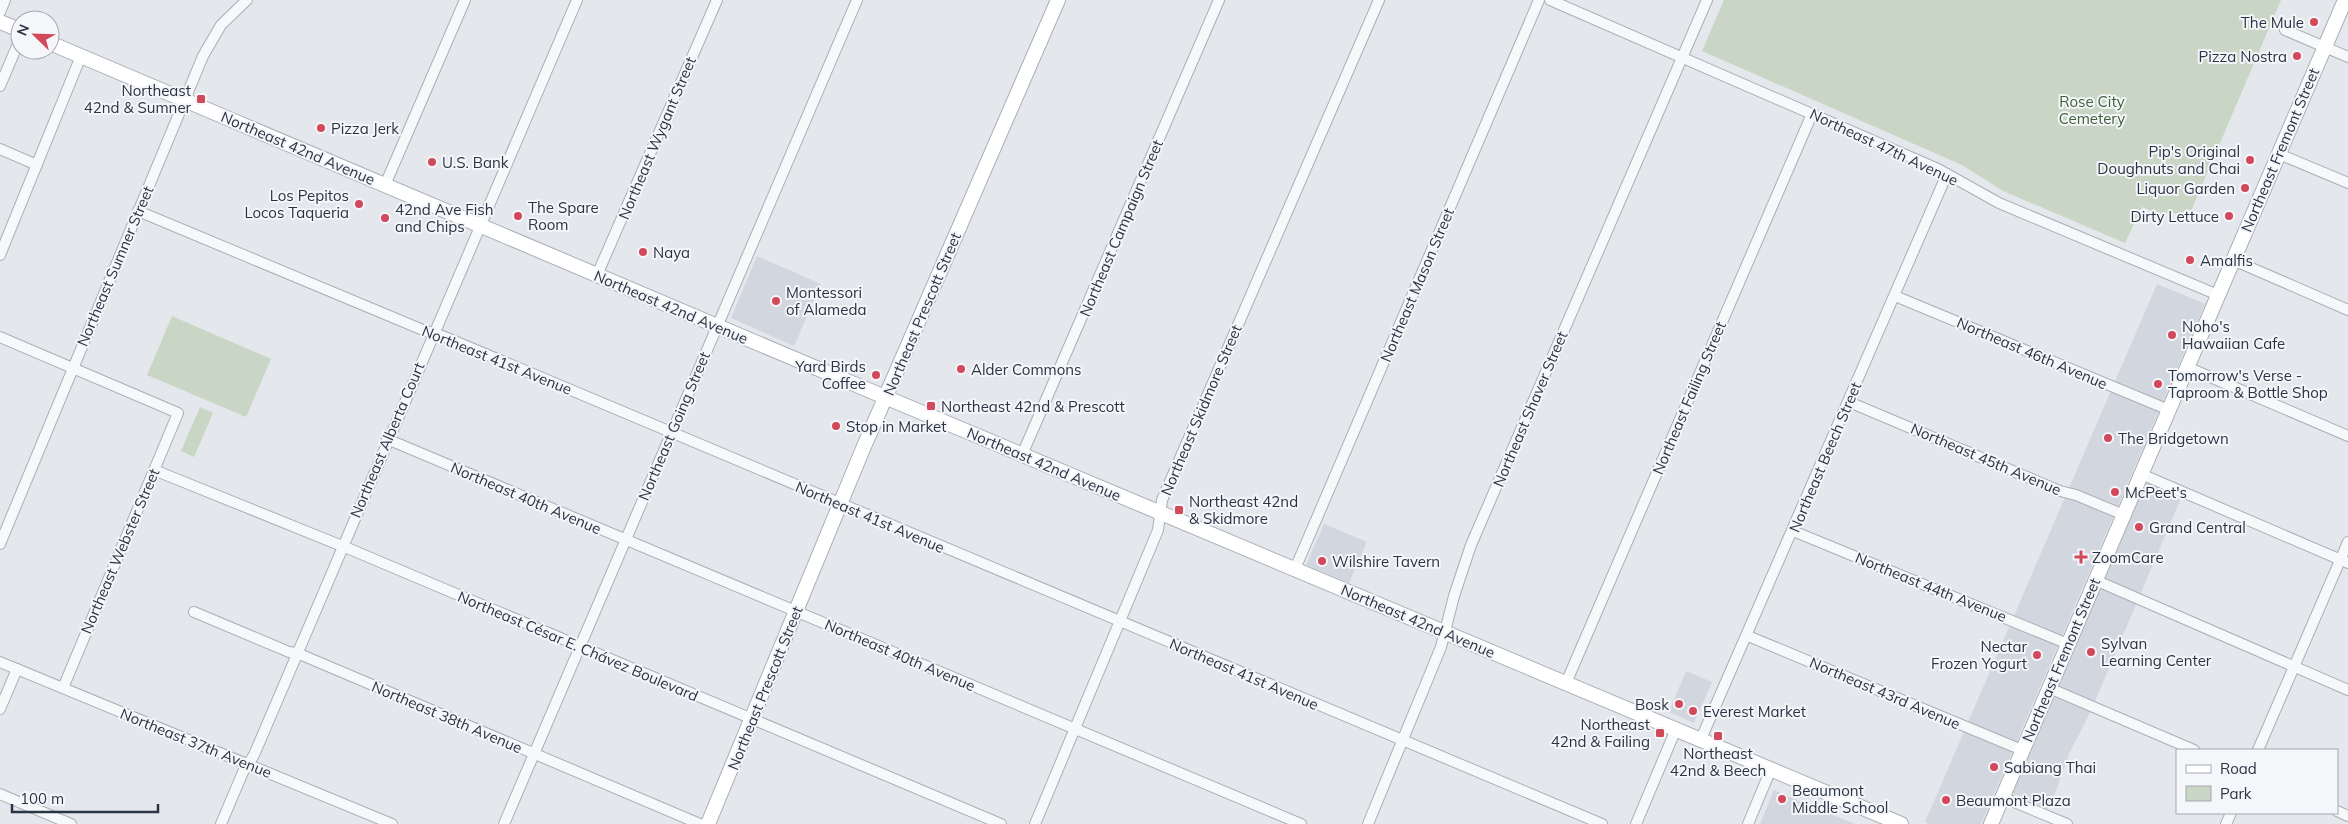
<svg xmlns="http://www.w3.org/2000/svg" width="2348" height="824" viewBox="0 0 2348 824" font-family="Mulish,sans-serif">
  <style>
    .built { fill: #d2d6de }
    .green { fill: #c9d6c5 }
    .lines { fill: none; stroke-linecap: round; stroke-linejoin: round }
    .street-casing { stroke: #a9aeb7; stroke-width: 12 }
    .secondary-casing { stroke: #a9aeb7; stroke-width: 16 }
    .street { stroke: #f7f8fa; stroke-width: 10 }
    .secondary { stroke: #fff; stroke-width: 14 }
    .poi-dot { fill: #d1495b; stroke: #f4f6f9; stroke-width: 2 }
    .labels { text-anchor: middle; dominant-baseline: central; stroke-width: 4; stroke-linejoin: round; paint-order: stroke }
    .poi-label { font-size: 15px; fill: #2b3445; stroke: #f4f6f9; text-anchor: start }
    .park-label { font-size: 15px; fill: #3f6138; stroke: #f4f6f9 }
    .street-label { font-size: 15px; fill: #2b3445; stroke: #f4f6f9 }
  </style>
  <rect width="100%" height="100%" fill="#e4e7ec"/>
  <g class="built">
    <path d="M757,256l64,28 -27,62 -63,-28z"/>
    <path d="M2157,284l48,20 -224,520h-52l-4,-2z"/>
    <path d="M2144,480l38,16 -92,217 -21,41 -18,51 -4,4 -34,-16z"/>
    <path d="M1324,524l43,18 -18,41 -43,-18z"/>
    <path d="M1686,671l26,11 -18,41 -25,-11z"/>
    <path d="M1774,790l41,18 40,16h-95z"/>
  </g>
  <g class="green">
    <path d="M1724,0h557l-93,218 -12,-5 -17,1 -17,-7 -17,36 -122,-52 -41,-26 -260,-114z"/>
    <path d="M172,316l99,43 -25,58 -99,-42z"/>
    <path d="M200,407l13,6 -19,44 -13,-6z"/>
  </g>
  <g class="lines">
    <g class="street-casing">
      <g id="street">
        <path d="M1550,0l388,169 61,34 219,92"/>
        <path d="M0,12l5,-12"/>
        <path d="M2285,30l63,27"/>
        <path d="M0,86l20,-47"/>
        <path d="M0,149l37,16"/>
        <path d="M2279,154l69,29"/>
        <path d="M385,185l80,-185"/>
        <path d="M138,211l285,119 22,7 1157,487"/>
        <path d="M0,255l81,-199"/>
        <path d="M2233,260l115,50"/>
        <path d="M597,275l120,-275"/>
        <path d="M1895,296l274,114"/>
        <path d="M0,337l178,76 -115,275"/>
        <path d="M2187,367l161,69"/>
        <path d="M1849,402l211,89 16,4 48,20"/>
        <path d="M387,439l914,385"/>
        <path d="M1022,455l197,-455"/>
        <path d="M154,470l198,80 649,274"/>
        <path d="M2141,474l207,89"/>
        <path d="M1793,531l275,113"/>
        <path d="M0,544l203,-488 18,-31 26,-25"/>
        <path d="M1295,569l244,-569"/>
        <path d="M2095,580l253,110"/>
        <path d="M194,612l95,40 8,1 403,171"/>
        <path d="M1748,636l274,114"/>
        <path d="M0,662l392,162"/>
        <path d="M1566,683l246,-569"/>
        <path d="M2049,688l145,62"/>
        <path d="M0,709l17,-40"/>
        <path d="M1701,739l246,-565"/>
        <path d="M2258,750l90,-208"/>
        <path d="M0,794l71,30"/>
        <path d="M2002,797l65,27"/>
        <path d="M2337,811l11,5"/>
        <path d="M221,824l22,-52 11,-17 323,-755"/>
        <path d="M504,824l353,-824"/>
        <path d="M1035,824l123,-294 4,-30 217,-500"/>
        <path d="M1368,824l73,-177 13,-51 17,-51 236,-545"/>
        <path d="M1636,824l40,-95"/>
        <path d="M1748,824l23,-55"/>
        <path d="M2226,824l5,-11"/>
      </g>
    </g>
    <g class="secondary-casing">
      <g id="secondary">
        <path d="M0,22l20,8"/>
        <path d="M50,43l804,341 1047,440"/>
        <path d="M708,824l154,-373 196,-451"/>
        <path d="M1991,824l354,-824"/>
      </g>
    </g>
    <use href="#street" class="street"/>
    <use href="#secondary" class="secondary"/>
  </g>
  <g class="poi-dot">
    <circle cx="2314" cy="22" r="5"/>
    <circle cx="2297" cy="56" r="5"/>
    <rect x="196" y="94" width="10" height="10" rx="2.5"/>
    <circle cx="321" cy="128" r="5"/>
    <circle cx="2250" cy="160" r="5"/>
    <circle cx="432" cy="162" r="5"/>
    <circle cx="2245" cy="188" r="5"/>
    <circle cx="359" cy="204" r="5"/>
    <circle cx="518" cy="216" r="5"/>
    <circle cx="2229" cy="216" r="5"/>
    <circle cx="385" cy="218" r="5"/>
    <circle cx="643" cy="252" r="5"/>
    <circle cx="2190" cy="260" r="5"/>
    <circle cx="776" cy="301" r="5"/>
    <circle cx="2172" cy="335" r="5"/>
    <circle cx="961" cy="369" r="5"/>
    <circle cx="876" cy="375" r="5"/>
    <circle cx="2158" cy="384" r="5"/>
    <rect x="926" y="401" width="10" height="10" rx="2.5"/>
    <circle cx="836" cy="426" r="5"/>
    <circle cx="2108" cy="438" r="5"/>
    <circle cx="2115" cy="492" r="5"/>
    <rect x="1174" y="505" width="10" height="10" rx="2.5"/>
    <circle cx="2139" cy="527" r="5"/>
    <path d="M2078.5 549.5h5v5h5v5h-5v5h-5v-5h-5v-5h5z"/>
    <circle cx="1322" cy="561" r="5"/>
    <circle cx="2091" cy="652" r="5"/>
    <circle cx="2037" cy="655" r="5"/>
    <circle cx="1679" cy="704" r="5"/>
    <circle cx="1693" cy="711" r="5"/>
    <rect x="1655" y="728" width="10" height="10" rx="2.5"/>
    <rect x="1713" y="731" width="10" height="10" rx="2.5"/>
    <circle cx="1994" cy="767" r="5"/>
    <circle cx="1782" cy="799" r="5"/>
    <circle cx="1946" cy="800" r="5"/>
  </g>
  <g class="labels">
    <g class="poi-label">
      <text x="2304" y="22" text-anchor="end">The Mule</text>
      <text x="2287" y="56" text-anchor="end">Pizza Nostra</text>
      <text x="191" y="90" text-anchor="end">Northeast<tspan x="191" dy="17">42nd &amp; Sumner</tspan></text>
      <text x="331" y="128">Pizza Jerk</text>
      <text x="2240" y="151" text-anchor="end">Pip's Original<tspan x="2240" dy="17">Doughnuts and Chai</tspan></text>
      <text x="442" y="162">U.S. Bank</text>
      <text x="2235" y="188" text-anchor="end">Liquor Garden</text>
      <text x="349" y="195" text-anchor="end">Los Pepitos<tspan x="349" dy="17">Locos Taqueria</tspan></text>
      <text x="528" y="207">The Spare<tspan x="528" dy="17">Room</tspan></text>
      <text x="395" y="209">42nd Ave Fish<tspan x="395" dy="17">and Chips</tspan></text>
      <text x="2219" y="216" text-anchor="end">Dirty Lettuce</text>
      <text x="653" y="252">Naya</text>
      <text x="2200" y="260">Amalfis</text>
      <text x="786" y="292">Montessori<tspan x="786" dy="17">of Alameda</tspan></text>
      <text x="2182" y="326">Noho's<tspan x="2182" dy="17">Hawaiian Cafe</tspan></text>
      <text x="866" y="366" text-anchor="end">Yard Birds<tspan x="866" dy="17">Coffee</tspan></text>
      <text x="971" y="369">Alder Commons</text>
      <text x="2168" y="375">Tomorrow's Verse -<tspan x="2168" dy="17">Taproom &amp; Bottle Shop</tspan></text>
      <text x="941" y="406">Northeast 42nd &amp; Prescott</text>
      <text x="846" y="426">Stop in Market</text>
      <text x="2118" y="438">The Bridgetown</text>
      <text x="2125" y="492">McPeet's</text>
      <text x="1189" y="501">Northeast 42nd<tspan x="1189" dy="17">&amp; Skidmore</tspan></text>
      <text x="2149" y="527">Grand Central</text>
      <text x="2092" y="557">ZoomCare</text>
      <text x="1332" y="561">Wilshire Tavern</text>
      <text x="2101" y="643">Sylvan<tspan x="2101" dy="17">Learning Center</tspan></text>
      <text x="2027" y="646" text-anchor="end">Nectar<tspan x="2027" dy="17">Frozen Yogurt</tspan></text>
      <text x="1669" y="704" text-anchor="end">Bosk</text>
      <text x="1703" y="711">Everest Market</text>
      <text x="1650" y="724" text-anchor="end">Northeast<tspan x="1650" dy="17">42nd &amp; Failing</tspan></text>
      <text x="1718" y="753" text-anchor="middle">Northeast<tspan x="1718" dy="17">42nd &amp; Beech</tspan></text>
      <text x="2004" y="767">Sabiang Thai</text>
      <text x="1792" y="790">Beaumont<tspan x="1792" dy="17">Middle School</tspan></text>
      <text x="1956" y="800">Beaumont Plaza</text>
    </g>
    <g class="park-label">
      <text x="2092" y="101">Rose City<tspan x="2092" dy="17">Cemetery</tspan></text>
    </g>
    <g class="street-label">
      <text transform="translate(657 138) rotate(-67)">Northeast Wygant Street</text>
      <text transform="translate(1884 147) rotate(25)">Northeast 47th Avenue</text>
      <text transform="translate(298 148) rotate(23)">Northeast 42nd Avenue</text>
      <text transform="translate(2280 150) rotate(-67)">Northeast Fremont Street</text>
      <text transform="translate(1121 228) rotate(-67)">Northeast Campaign Street</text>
      <text transform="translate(115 266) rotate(-67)">Northeast Sumner Street</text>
      <text transform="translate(1417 285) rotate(-67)">Northeast Mason Street</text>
      <text transform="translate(671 307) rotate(23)">Northeast 42nd Avenue</text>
      <text transform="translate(922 314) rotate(-67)">Northeast Prescott Street</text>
      <text transform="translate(2032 353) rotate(23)">Northeast 46th Avenue</text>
      <text transform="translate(497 360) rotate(22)">Northeast 41st Avenue</text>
      <text transform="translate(1689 398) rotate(-67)">Northeast Failing Street</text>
      <text transform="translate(1530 409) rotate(-67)">Northeast Shaver Street</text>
      <text transform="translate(1201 410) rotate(-67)">Northeast Skidmore Street</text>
      <text transform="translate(674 426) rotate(-67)">Northeast Going Street</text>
      <text transform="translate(387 440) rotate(-67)">Northeast Alberta Court</text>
      <text transform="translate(1825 457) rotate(-67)">Northeast Beech Street</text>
      <text transform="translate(1986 459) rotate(23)">Northeast 45th Avenue</text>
      <text transform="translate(1044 464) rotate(23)">Northeast 42nd Avenue</text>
      <text transform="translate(526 498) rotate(23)">Northeast 40th Avenue</text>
      <text transform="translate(870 517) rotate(23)">Northeast 41st Avenue</text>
      <text transform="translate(120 551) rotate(-67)">Northeast Webster Street</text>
      <text transform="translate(1931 587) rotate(22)">Northeast 44th Avenue</text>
      <text transform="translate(1418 621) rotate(23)">Northeast 42nd Avenue</text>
      <text transform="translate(578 646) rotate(23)">Northeast César E. Chávez Boulevard</text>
      <text transform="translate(900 655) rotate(23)">Northeast 40th Avenue</text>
      <text transform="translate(2061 660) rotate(-67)">Northeast Fremont Street</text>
      <text transform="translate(1244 674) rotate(23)">Northeast 41st Avenue</text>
      <text transform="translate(765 688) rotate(-68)">Northeast Prescott Street</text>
      <text transform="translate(1885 693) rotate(23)">Northeast 43rd Avenue</text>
      <text transform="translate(447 717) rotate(23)">Northeast 38th Avenue</text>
      <text transform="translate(196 743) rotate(22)">Northeast 37th Avenue</text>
    </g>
  </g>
  <rect x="2176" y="749" width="162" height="65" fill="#f4f6f9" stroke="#a4a8b1"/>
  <rect x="2186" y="765" width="25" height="8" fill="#ffffff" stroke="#a4a8b1"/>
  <text x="2220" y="774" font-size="15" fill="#2b3445">Road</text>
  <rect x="2186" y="786" width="25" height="15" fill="#c9d6c5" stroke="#a4a8b1"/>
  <text x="2220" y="799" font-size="15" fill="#2b3445">Park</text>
  <g transform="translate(35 35) rotate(293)"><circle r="24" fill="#f4f6f9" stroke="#a4a8b1"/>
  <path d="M0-4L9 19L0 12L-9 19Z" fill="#d1495b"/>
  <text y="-8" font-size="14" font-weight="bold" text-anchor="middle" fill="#2b3445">N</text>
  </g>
  <path d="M12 804v8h146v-8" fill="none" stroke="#2b3445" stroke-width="2.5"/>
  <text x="20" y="804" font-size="15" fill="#2b3445" stroke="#f4f6f9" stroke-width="4" paint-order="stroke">100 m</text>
</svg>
